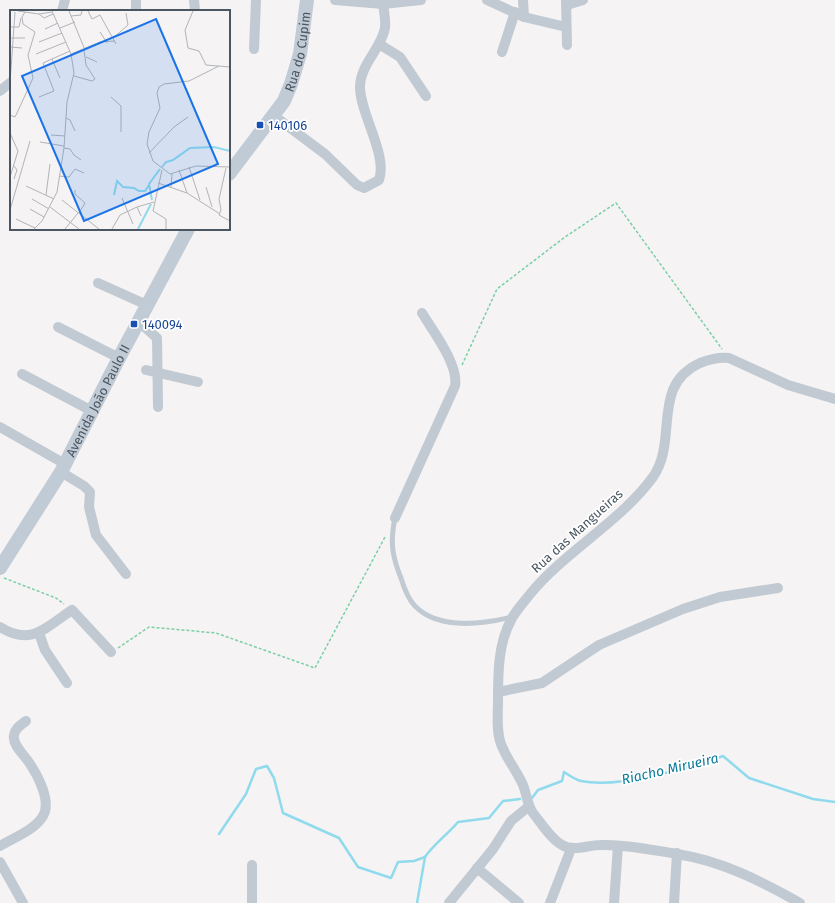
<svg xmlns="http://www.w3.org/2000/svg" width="835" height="903" viewBox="0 0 835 903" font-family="'Fira Sans',sans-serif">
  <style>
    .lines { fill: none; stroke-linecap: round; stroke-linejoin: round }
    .stream { stroke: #90daee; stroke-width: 2.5 }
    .path { stroke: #7ad0a6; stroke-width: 1.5; stroke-dasharray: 3 2; stroke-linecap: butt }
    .service { stroke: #c1cad2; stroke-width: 5 }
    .minor { stroke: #c1cad2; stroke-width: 10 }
    .secondary { stroke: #c1cbd6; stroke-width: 14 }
    .transit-dot { fill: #1a4fb4; stroke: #fff; stroke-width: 1.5 }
    .labels { text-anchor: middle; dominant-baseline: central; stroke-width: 3.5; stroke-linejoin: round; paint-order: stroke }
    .street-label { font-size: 13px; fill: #4a5661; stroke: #fff }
    .transit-label { font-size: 13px; fill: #164399; stroke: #fff; text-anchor: start }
    .water-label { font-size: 14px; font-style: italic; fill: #0c7c9b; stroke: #fff }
    .inset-river { fill: none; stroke: #90daee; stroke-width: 2 }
    .inset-road { fill: none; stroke: #b1b4b9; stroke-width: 1 }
    .view { fill: #1a73e8; fill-opacity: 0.15; stroke: #1a73e8; stroke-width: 2 }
    .inset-edge { fill: none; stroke: #4a5661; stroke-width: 2 }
  </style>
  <rect width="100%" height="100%" fill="#f5f3f3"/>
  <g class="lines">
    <g class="stream">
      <path d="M532,798l6,-8 24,-9 2,-9c5,3 11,8 17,9 38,8 105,-13 142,-25l26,22 64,21 22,3"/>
      <path d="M219,834l27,-40 10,-25 11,-3 7,12 9,35 56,25 19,29 33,11 7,-16 16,-1 11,-4"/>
      <path d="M417,903l8,-46c9,-13 23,-23 33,-35l31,-4 14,-17 17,-2"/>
    </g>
    <g class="path">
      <path d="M462,365l35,-76 68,-52 51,-34 106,146"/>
      <path d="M4,578l52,20 8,6"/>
      <path d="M118,648l31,-21 67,6 99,35 70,-131"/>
    </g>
    <path class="service" d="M395,518c-5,24 -3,38 6,60 3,10 7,21 14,28 23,24 68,18 97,11"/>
    <g class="minor">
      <path d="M136,0v11"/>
      <path d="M194,0l1,11"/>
      <path d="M335,0l48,4 38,-4"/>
      <path d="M487,0l37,17 42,10"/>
      <path d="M523,0l1,17"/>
      <path d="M566,0l1,45"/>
      <path d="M567,5l16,-5"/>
      <path d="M62,11l3,-11"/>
      <path d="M379,44l21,13 26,39"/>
      <path d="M254,49l2,-49"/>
      <path d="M502,52l13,-40"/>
      <path d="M0,91l11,-9"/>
      <path d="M273,115l52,39 32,31 7,3 15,-8c9,-25 -19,-66 -19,-93 0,-22 21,-38 25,-59 1,-8 -1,-16 -2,-24"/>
      <path d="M98,283l49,22"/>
      <path d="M138,321l19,17 1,69"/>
      <path d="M58,327l61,31"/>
      <path d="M146,370l52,12"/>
      <path d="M22,374l70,37"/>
      <path d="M0,427l65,37"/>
      <path d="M61,472l23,14 6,6 -1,15 7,28 30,39"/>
      <path d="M395,518l60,-132c4,-21 -22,-55 -33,-73"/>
      <path d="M0,627c31,20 46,0 72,-17l39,42"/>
      <path d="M39,633l6,17 22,33"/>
      <path d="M498,692l44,-9 57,-38 84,-36 37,-12 58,-9"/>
      <path d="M0,846c13,-8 35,-16 43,-30 9,-15 -6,-42 -15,-55 -5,-7 -16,-17 -14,-26 1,-7 7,-10 12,-14"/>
      <path d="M0,862l23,41"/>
      <path d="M477,868l42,35"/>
      <path d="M252,903v-38"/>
      <path d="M449,903l44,-54 18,-28 17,-14"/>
      <path d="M550,903l21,-54"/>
      <path d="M614,903l4,-57"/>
      <path d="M674,903l3,-50"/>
      <path d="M800,903c-39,-22 -78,-42 -123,-49 -25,-4 -52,-10 -77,-9 -12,0 -27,7 -38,0 -11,-6 -21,-22 -29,-32 -6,-8 -6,-18 -10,-28 -6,-14 -17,-27 -22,-41 -5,-13 -3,-30 -3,-43 0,-27 0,-57 13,-81 5,-10 13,-18 20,-27 36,-43 89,-71 122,-116 26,-38 -3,-91 47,-114 10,-4 18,-6 29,-5l59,27 47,14"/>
    </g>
    <g class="secondary">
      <path id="s1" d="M229,174l55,-73 7,-17 9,-30 7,-54"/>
      <path id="s2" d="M0,568l61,-96 58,-114 69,-129"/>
    </g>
  </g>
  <g class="transit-dot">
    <rect x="256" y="121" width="8" height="8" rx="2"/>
    <rect x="130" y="320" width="8" height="8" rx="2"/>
  </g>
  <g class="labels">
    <g class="street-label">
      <text stroke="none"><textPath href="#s1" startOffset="143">Rua do Cupim</textPath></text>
      <text stroke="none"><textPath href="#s2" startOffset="194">Avenida João Paulo II</textPath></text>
      <text transform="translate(577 531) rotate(-42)">Rua das Mangueiras</text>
    </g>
    <g class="transit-label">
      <text x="268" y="125">140106</text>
      <text x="142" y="324">140094</text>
    </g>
    <g class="water-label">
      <text transform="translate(670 769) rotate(-13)">Riacho Mirueira</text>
    </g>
  </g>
  <g transform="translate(10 10)">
    <rect width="220" height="220" fill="#f5f3f3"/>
    <path class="inset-river" d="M152,157l4,-5 7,-2 17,-12 24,-1 16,4M104,185l3,-14 6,6 11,1 5,3h6l4,-6M142,190l-3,-16 11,-15M128,219l13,-25"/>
    <path class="inset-road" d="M8,1l21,3 13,-2M59,1l16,39M78,1l4,8 8,-4 16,29M183,1l-8,19 3,18 11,3 7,14 24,2M29,4l5,4 9,-4M61,6l10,-1 1,-4M0,17h9l2,-9M50,18l15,-6M35,19l13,-6M90,22l7,11M0,28h15M103,28l15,-13 -2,-12M29,32l23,-9M0,37l12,1M26,44l30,-12M61,44l29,-12 15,-1M76,47l11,5M42,49l8,19M209,56l-30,15 -25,3 -5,3 -2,6 3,15 -11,24 -2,12 6,17 17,13 26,-8 34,1M64,66l18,5 3,-2 -9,-14 -2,-15M0,73l5,-71M29,87l15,-6 -11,-28 27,-12M101,87l10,9v26M0,105l5,2 2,-4 16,-35 -5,-23 7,-23 -12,-8 -1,-7 3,-5M56,108l4,2 5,11M0,123l8,18 -8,26M41,125l14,1M30,132l24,4M54,138l6,1 4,6 7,5M139,143l25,-26 14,-10M4,156l3,4 -3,9M179,157l11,33M216,158l-7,31 2,11 -2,5 11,6M152,160l-9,41 13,8v10M169,160l8,23M49,166l10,1 6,-8 9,4M148,173l29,10 33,21M16,176l28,13M161,177l1,-13M196,177l6,20M65,180v4l10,9 -6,10M36,185l4,-31M112,188l11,26M22,189l17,10M52,190l37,29M40,197l29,22M127,197l17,-5M20,199l14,8M0,200l20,-69M6,209l19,9M24,219l8,-8 15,-29 7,-44 3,-46 7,-29 -3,-19 -19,-43M55,219l13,-16M102,219l8,-14 17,-8 4,9"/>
    <path class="view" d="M146,9l62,145 -134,57 -62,-145z"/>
    <rect width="220" height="220" class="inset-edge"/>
  </g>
</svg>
